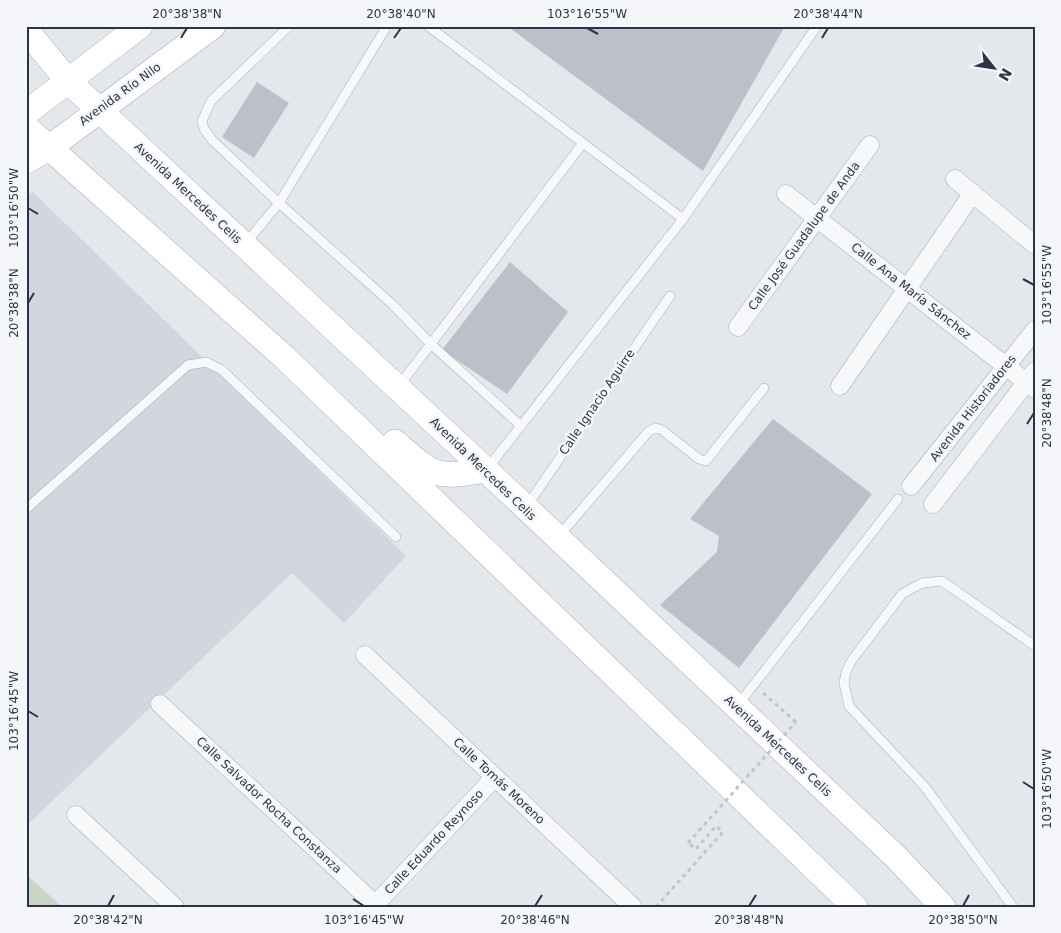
<svg xmlns="http://www.w3.org/2000/svg" width="1061" height="933" viewBox="0 0 1061 933" font-family="'DejaVu Sans',sans-serif">
  <style>
    .built { fill: #d2d6de }
    .green { fill: #c9d6c5 }
    .building { fill: #bbc0ca }
    .lines { fill: none; stroke-linecap: round; stroke-linejoin: round }
    .service-casing { stroke: #a9aeb7; stroke-width: 10 }
    .minor-casing { stroke: #a9aeb7; stroke-width: 19 }
    .secondary-casing { stroke: #a9aeb7; stroke-width: 26 }
    .path { stroke: #c2c5cb; stroke-width: 3; stroke-dasharray: 4 4; stroke-linecap: butt }
    .service { stroke: #f7f8fa; stroke-width: 9 }
    .minor { stroke: #f7f8fa; stroke-width: 18 }
    .secondary { stroke: #fff; stroke-width: 25 }
    .path-bridge { stroke: #c2c5cb; stroke-width: 3; stroke-dasharray: 4 4; stroke-linecap: butt }
    .ticks { fill: none; stroke: #2b3445; stroke-width: 2 }
    .labels { text-anchor: middle; dominant-baseline: central; stroke-width: 5; stroke-linejoin: round; paint-order: stroke }
    .street-label { font-size: 12px; fill: #2b3445; stroke: #f4f6f9 }
    .neatline { fill: none; stroke: #2b3445; stroke-width: 2 }
    .ticks-label { font-size: 12px; text-anchor: middle; fill: #2b3445 }
  </style>
  <rect width="100%" height="100%" fill="#e4e7ec"/>
  <path class="built" d="M33,192l373,364 -62,67 -52,-50 -266,253v-630z"/>
  <path class="green" d="M26,874l36,33h-36z"/>
  <g class="building">
    <path d="M507,26h278l-82,145z"/>
    <path d="M257,82l32,21 -35,55 -32,-21z"/>
    <path d="M510,262l58,50 -61,82 -65,-44z"/>
    <path d="M773,419l99,75 -133,174 -79,-63 57,-53 2,-16 -29,-17z"/>
  </g>
  <g class="lines">
    <g class="service-casing">
      <g id="service">
        <path d="M387,26l-108,177 113,101 40,41 88,80"/>
        <path d="M683,219l134,-193"/>
        <path d="M245,244l34,-41 -67,-63 -8,-11 -2,-8 9,-20 78,-75"/>
        <path d="M399,386l184,-243 -155,-117"/>
        <path d="M487,469l196,-250 -100,-76"/>
        <path d="M527,506l143,-210"/>
        <path d="M26,509l162,-144 18,-3 16,8 174,167"/>
        <path d="M559,536l90,-105 7,-3 6,2 37,29 7,2 58,-73"/>
        <path d="M738,705l160,-206"/>
        <path d="M1013,907l-88,-120 -76,-81 -5,-23 2,-11 6,-12 50,-66 20,-11 20,-2 93,65"/>
      </g>
    </g>
    <g class="minor-casing">
      <g id="minor">
        <path d="M955,179l80,66"/>
        <path d="M786,194l249,195"/>
        <path d="M738,327l132,-182"/>
        <path d="M840,386l133,-193"/>
        <path d="M911,486l124,-156"/>
        <path d="M933,504l102,-133"/>
        <path d="M365,655l268,252"/>
        <path d="M160,704l218,203"/>
        <path d="M76,815l99,92"/>
        <path d="M373,907l122,-130"/>
      </g>
    </g>
    <g class="secondary-casing">
      <g id="secondary">
        <path d="M26,30l42,51 418,389 410,387 47,50"/>
        <path d="M26,113l114,-87"/>
        <path d="M26,127l258,230 571,550"/>
        <path d="M26,161l23,-13 164,-122"/>
        <path d="M395,442c39,34 39,37 91,28"/>
      </g>
    </g>
    <g class="path">
      <path d="M763,693l33,29"/>
      <path d="M656,907l67,-75 -7,-6 -20,23 -8,-6"/>
    </g>
    <use href="#service" class="service"/>
    <use href="#minor" class="minor"/>
    <use href="#secondary" class="secondary"/>
    <path class="path-bridge" d="M688,843l108,-121"/>
  </g>
  <path class="ticks" d="M587,28l11,6M181,38l6,-10M394,38l7,-10M822,38l6,-10M28,208l10,6M1023,279l11,6M28,303l6,-10M1027,424l7,-11M28,711l10,6M1023,782l11,7M353,899l11,7M108,906l6,-11M535,906l7,-11M749,906l7,-11M963,906l6,-11"/>
  <g class="labels">
    <g class="street-label">
      <text transform="translate(120 94) rotate(-36)">Avenida Río Nilo</text>
      <text transform="translate(188 193) rotate(43)">Avenida Mercedes Celis</text>
      <text transform="translate(804 236) rotate(-54)">Calle José Guadalupe de Anda</text>
      <text transform="translate(911 291) rotate(38)">Calle Ana María Sánchez</text>
      <text transform="translate(597 402) rotate(-56)">Calle Ignacio Aguirre</text>
      <text transform="translate(973 408) rotate(-52)">Avenida Historiadores</text>
      <text transform="translate(483 469) rotate(44)">Avenida Mercedes Celis</text>
      <text transform="translate(778 746) rotate(43)">Avenida Mercedes Celis</text>
      <text transform="translate(499 781) rotate(43)">Calle Tomás Moreno</text>
      <text transform="translate(269 805) rotate(43)">Calle Salvador Rocha Constanza</text>
      <text transform="translate(434 842) rotate(-47)">Calle Eduardo Reynoso</text>
    </g>
  </g>
  <rect width="1061" height="933" fill="none" stroke="#f4f6f9" stroke-width="55"/>
  <g transform="translate(994 68) rotate(120)" stroke="#f4f6f9" stroke-width="4" paint-order="stroke">
  <path d="M0-4L9 19L0 12L-9 19Z" fill="#2b3445"/>
  <text y="-8" font-size="14" font-weight="bold" text-anchor="middle" fill="#2b3445">N</text>
  </g>
  <rect x="28" y="28" width="1006" height="878" class="neatline"/>
  <g class="ticks-label">
    <text x="187" y="18">20°38'38"N</text>
    <text x="401" y="18">20°38'40"N</text>
    <text x="587" y="18">103°16'55"W</text>
    <text x="828" y="18">20°38'44"N</text>
    <text transform="translate(14 208) rotate(-90)" y="4">103°16'50"W</text>
    <text transform="translate(1047 285) rotate(-90)" y="4">103°16'55"W</text>
    <text transform="translate(14 303) rotate(-90)" y="4">20°38'38"N</text>
    <text transform="translate(1047 413) rotate(-90)" y="4">20°38'48"N</text>
    <text transform="translate(14 711) rotate(-90)" y="4">103°16'45"W</text>
    <text transform="translate(1047 789) rotate(-90)" y="4">103°16'50"W</text>
    <text x="108" y="924">20°38'42"N</text>
    <text x="364" y="924">103°16'45"W</text>
    <text x="535" y="924">20°38'46"N</text>
    <text x="749" y="924">20°38'48"N</text>
    <text x="963" y="924">20°38'50"N</text>
  </g>
</svg>
